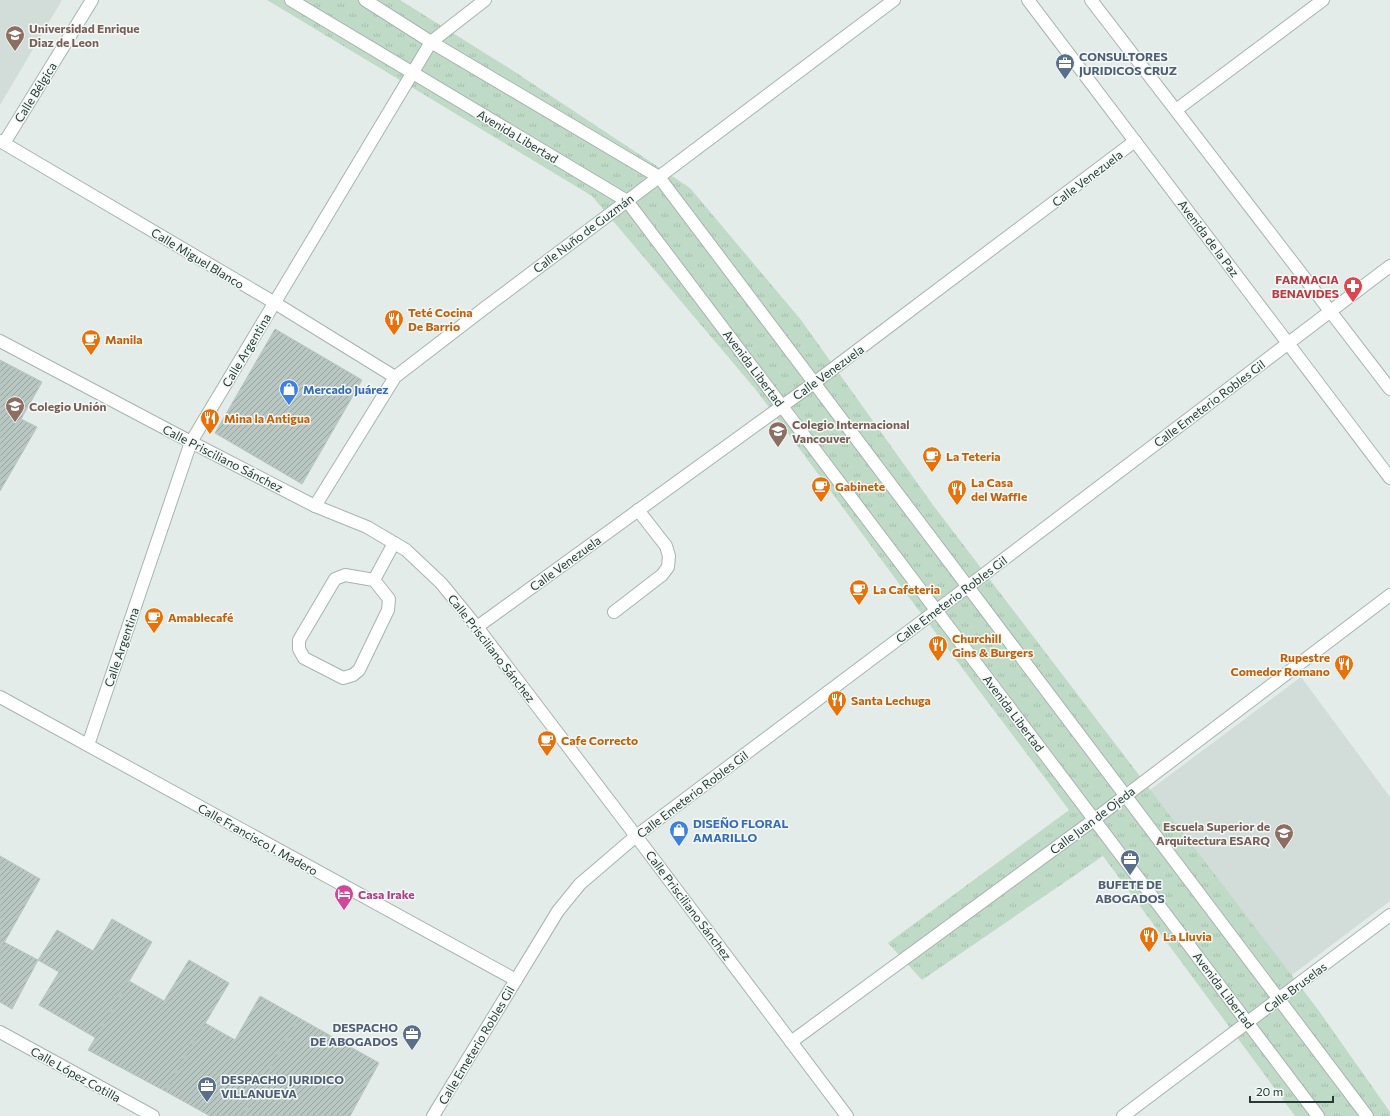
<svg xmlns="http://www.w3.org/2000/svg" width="1390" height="1116" viewBox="0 0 1390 1116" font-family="Commissioner,sans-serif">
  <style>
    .built { fill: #d2dcd8 }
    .park { fill: url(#park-tufts) }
    .building { fill: url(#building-hatch); stroke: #b7c5c0 }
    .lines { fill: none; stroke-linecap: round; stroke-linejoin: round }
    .service-casing { stroke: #a7b4b0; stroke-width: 14 }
    .pedestrian-casing { stroke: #a7b4b0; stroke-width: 14 }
    .minor-casing { stroke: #a7b4b0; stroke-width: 14 }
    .tertiary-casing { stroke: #a7b4b0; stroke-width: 14 }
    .service { stroke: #fff; stroke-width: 12 }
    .pedestrian { stroke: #fff; stroke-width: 12 }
    .minor { stroke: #fff; stroke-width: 12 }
    .tertiary { stroke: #fff; stroke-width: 12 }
    .labels { text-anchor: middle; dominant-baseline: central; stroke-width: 3; stroke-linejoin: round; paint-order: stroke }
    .education-label { font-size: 12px; font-weight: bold; fill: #785e54; stroke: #f4f9f7; text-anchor: start }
    .service-label { font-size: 12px; font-weight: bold; fill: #4e5e75; stroke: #f4f9f7; text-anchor: start }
    .street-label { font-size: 12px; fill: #253c36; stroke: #f4f9f7 }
    .health-label { font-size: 12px; font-weight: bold; fill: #be3a42; stroke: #f4f9f7; text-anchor: end }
    .food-label { font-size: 12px; font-weight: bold; fill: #c56008; stroke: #f4f9f7; text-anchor: start }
    .shop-label { font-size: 12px; font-weight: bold; fill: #366cbe; stroke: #f4f9f7; text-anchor: start }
    .hotel-label { font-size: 12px; font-weight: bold; fill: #b23c85; stroke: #f4f9f7; text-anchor: start }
  </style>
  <defs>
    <pattern id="park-tufts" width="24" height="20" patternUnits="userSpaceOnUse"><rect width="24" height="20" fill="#bfdbc7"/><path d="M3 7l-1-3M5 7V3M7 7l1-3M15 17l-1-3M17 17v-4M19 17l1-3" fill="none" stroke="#a4bdac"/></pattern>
    <pattern id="building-hatch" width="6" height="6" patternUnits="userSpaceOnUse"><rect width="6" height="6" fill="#b9c7c2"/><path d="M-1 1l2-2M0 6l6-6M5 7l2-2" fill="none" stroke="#96a39e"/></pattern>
  </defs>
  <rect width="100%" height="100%" fill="#e4ece9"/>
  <g class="built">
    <path d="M0,0h62l-62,105z"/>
    <path d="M1301,677l89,120v104l-110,83 -141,-186z"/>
  </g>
  <path class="park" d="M267,0h133l115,72 175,116 111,132 132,185 386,506 71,101v4h-95l-192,-260 -181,124 -34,-37 181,-133 -152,-202 -161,-218 -164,-194z"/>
  <g class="building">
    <path d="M275,329l87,51 -60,104 -87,-51z"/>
    <path d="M0,360l42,22 -21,37 16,8 -37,64z"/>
    <path d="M0,856l40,23 -40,71z"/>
    <path d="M112,919l40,23 -56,96 -57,-33 20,-33 -21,-12 19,-30 36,21z"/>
    <path d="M4,942l34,18 -26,49 -12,-7v-52z"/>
    <path d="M189,960l40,23 -64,108 -77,-41 41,-69 35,20z"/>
    <path d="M260,996l39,22 -56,98h-33l-45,-25 40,-68 30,17z"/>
    <path d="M299,1018l80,45 -29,53h-107z"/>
  </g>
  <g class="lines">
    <g class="service-casing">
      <g id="service">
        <path d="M486,307l141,-106"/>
        <path d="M345,575l29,5 15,19 -1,11 -29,60 -6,5 -10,3 -39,-20 -5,-9v-9l36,-61z"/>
        <path d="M374,580l20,-37"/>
        <path d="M614,612l48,-37 6,-8 1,-11 -3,-10 -28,-36"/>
      </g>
    </g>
    <g class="pedestrian-casing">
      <g id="pedestrian">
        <path d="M275,303l120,74"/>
        <path d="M315,506l80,-129 91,-70"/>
      </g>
    </g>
    <g class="minor-casing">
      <g id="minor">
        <path d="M291,0l336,201 691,915"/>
        <path d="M365,0l66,42 228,135 708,939"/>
        <path d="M1176,110l147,-110"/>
        <path d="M0,141l275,162"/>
        <path d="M4,143l88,-143"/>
        <path d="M627,201l267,-201"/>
        <path d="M0,341l191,101 124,64 52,21 39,23 35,33 36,44 159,209 211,280"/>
        <path d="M477,627l337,-244 321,-242"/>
        <path d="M0,697l516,283"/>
        <path d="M88,745l103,-303 240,-400 54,-42"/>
        <path d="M0,1032l153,84"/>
        <path d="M791,1042l304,-223 295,-224"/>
        <path d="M433,1116l125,-205 22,-27 56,-48 301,-226 453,-344"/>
        <path d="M1123,1116l267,-201"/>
      </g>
    </g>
    <g class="tertiary-casing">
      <g id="tertiary">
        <path d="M1028,0l362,478"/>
        <path d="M1091,0l299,389"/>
      </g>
    </g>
    <use href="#service" class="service"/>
    <use href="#pedestrian" class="pedestrian"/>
    <use href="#minor" class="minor"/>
    <use href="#tertiary" class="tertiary"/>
  </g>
  <defs>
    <g id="university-pin" transform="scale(1)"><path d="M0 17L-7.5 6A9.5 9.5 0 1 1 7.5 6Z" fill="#8d6e63" stroke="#f4f9f7"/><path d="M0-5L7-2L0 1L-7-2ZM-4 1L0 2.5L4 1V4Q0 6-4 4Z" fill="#fff"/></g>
    <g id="office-pin" transform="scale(1)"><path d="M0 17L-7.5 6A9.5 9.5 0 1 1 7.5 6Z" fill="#5c6f8a" stroke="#f4f9f7"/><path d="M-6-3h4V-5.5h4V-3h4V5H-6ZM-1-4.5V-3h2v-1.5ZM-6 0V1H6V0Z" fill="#fff"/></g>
    <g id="pharmacy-pin" transform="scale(1)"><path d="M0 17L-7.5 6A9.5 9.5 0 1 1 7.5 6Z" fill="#e0444e" stroke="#f4f9f7"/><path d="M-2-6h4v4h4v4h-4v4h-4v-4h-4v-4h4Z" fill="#fff"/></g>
    <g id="restaurant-pin" transform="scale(1)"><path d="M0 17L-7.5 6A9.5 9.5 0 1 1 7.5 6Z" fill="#e8710a" stroke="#f4f9f7"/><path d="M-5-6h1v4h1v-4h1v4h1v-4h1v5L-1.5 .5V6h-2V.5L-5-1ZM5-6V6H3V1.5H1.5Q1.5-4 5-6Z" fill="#fff"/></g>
    <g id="cafe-pin" transform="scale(1)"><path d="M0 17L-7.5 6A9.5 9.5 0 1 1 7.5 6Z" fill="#e8710a" stroke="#f4f9f7"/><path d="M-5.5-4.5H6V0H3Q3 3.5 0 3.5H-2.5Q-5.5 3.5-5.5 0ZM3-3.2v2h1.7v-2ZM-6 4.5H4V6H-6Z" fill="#fff"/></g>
    <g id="shop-pin" transform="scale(1)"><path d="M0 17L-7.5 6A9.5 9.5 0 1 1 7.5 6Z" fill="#3f7fe0" stroke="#f4f9f7"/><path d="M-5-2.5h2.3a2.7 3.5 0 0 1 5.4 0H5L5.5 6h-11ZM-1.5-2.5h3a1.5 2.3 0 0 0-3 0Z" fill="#fff"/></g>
    <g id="school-pin" transform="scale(1)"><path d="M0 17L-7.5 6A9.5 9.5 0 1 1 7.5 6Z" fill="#8d6e63" stroke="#f4f9f7"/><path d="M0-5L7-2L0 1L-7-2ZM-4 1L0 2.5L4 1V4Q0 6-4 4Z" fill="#fff"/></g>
    <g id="hotel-pin" transform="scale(1)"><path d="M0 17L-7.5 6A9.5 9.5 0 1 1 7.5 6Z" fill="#d1479c" stroke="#f4f9f7"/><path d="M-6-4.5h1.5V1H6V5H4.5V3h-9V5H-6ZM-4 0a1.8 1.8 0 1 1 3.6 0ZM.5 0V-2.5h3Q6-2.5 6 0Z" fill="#fff"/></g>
  </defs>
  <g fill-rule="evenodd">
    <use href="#university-pin" x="15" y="35"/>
    <use href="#office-pin" x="1065" y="63"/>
    <use href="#pharmacy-pin" x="1353" y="286"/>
    <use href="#restaurant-pin" x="394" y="319"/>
    <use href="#cafe-pin" x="91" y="339"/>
    <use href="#shop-pin" x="289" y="389"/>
    <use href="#school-pin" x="15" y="406"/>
    <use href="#restaurant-pin" x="210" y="418"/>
    <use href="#school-pin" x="778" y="431"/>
    <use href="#cafe-pin" x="932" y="456"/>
    <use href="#cafe-pin" x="821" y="486"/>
    <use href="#restaurant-pin" x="957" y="489"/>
    <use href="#cafe-pin" x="859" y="589"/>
    <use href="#cafe-pin" x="154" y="617"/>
    <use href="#restaurant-pin" x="938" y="645"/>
    <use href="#restaurant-pin" x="1344" y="664"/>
    <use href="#restaurant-pin" x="837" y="700"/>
    <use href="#cafe-pin" x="547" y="740"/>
    <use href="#shop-pin" x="679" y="830"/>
    <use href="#university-pin" x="1284" y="833"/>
    <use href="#office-pin" x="1130" y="859"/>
    <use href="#hotel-pin" x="344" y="894"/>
    <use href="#restaurant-pin" x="1149" y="936"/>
    <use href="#office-pin" x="412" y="1034"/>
    <use href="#office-pin" x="207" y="1086"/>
  </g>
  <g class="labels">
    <g class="education-label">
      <text x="29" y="28">Universidad Enrique<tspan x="29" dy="14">Diaz de Leon</tspan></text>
      <text x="29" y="406">Colegio Unión</text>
      <text x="792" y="424">Colegio Internacional<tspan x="792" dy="14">Vancouver</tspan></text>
      <text x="1270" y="826" text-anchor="end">Escuela Superior de<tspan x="1270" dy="14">Arquitectura ESARQ</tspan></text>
    </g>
    <g class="service-label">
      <text x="1079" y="56">CONSULTORES<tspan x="1079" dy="14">JURIDICOS CRUZ</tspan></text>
      <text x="1130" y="884" text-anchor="middle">BUFETE DE<tspan x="1130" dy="14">ABOGADOS</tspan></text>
      <text x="398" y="1027" text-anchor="end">DESPACHO<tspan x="398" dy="14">DE ABOGADOS</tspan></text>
      <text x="221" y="1079">DESPACHO JURIDICO<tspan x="221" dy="14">VILLANUEVA</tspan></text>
    </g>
    <g class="street-label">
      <text transform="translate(35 92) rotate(-58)">Calle Bélgica</text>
      <text transform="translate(518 136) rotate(31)">Avenida Libertad</text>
      <text transform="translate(1087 178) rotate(-37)">Calle Venezuela</text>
      <text transform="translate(583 233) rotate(-37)">Calle Nuño de Guzmán</text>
      <text transform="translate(1209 238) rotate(53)">Avenida de la Paz</text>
      <text transform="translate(198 258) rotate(31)">Calle Miguel Blanco</text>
      <text transform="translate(246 350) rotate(-59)">Calle Argentina</text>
      <text transform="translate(754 368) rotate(53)">Avenida Libertad</text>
      <text transform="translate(828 372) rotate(-36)">Calle Venezuela</text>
      <text transform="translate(1209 403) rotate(-37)">Calle Emeterio Robles Gil</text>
      <text transform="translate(223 458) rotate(27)">Calle Prisciliano Sánchez</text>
      <text transform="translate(565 563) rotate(-36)">Calle Venezuela</text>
      <text transform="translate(951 599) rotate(-37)">Calle Emeterio Robles Gil</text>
      <text transform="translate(121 647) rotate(-71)">Calle Argentina</text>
      <text transform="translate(492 648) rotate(52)">Calle Prisciliano Sánchez</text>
      <text transform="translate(1014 713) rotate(53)">Avenida Libertad</text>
      <text transform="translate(692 794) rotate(-37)">Calle Emeterio Robles Gil</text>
      <text transform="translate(1092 820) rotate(-37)">Calle Juan de Ojeda</text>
      <text transform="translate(258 839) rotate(29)">Calle Francisco I. Madero</text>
      <text transform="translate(689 905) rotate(53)">Calle Prisciliano Sánchez</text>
      <text transform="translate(1295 987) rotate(-37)">Calle Bruselas</text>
      <text transform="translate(1224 990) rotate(53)">Avenida Libertad</text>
      <text transform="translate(476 1045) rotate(-59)">Calle Emeterio Robles Gil</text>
      <text transform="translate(76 1074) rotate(29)">Calle López Cotilla</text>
    </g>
    <g class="health-label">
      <text x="1339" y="279">FARMACIA<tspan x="1339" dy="14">BENAVIDES</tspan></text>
    </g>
    <g class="food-label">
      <text x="408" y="312">Teté Cocina<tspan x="408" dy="14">De Barrio</tspan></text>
      <text x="105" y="339">Manila</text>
      <text x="224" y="418">Mina la Antigua</text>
      <text x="946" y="456">La Teteria</text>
      <text x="971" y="482">La Casa<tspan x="971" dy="14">del Waffle</tspan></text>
      <text x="835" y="486">Gabinete</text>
      <text x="873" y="589">La Cafeteria</text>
      <text x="168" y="617">Amablecafé</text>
      <text x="952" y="638">Churchill<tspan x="952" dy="14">Gins &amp; Burgers</tspan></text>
      <text x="1330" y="657" text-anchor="end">Rupestre<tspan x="1330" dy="14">Comedor Romano</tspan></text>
      <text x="851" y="700">Santa Lechuga</text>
      <text x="561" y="740">Cafe Correcto</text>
      <text x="1163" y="936">La Lluvia</text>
    </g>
    <g class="shop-label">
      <text x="303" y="389">Mercado Juárez</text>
      <text x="693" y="823">DISEÑO FLORAL<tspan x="693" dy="14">AMARILLO</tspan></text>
    </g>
    <g class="hotel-label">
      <text x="358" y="894">Casa Irake</text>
    </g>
  </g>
  <path d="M1250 1096v6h83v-6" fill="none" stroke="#253c36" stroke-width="2"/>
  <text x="1256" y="1096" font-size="12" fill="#253c36" stroke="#f4f9f7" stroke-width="3" paint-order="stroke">20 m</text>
</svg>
